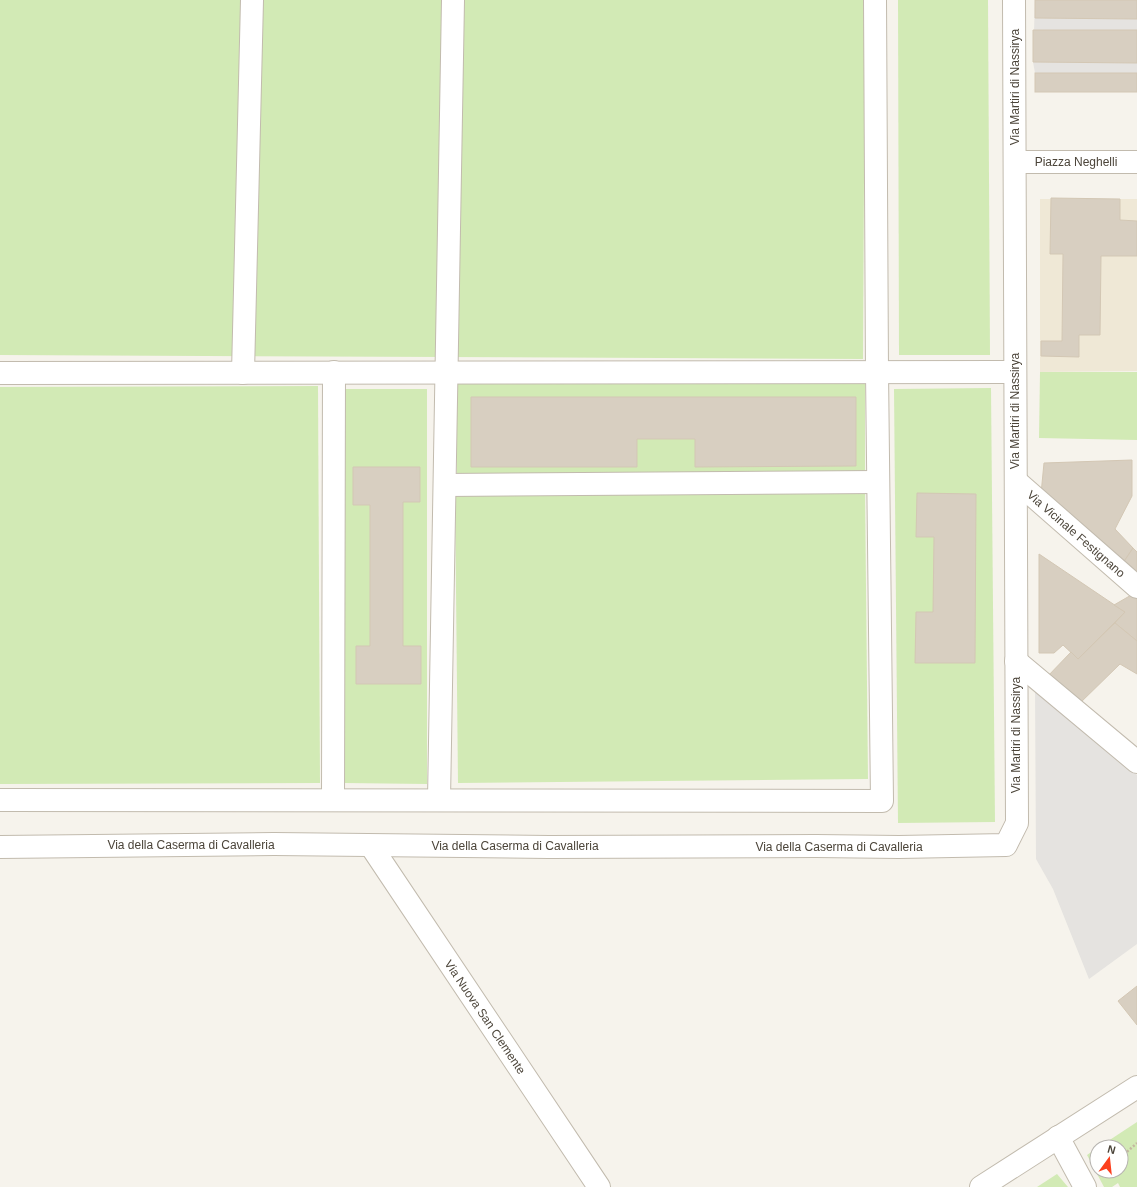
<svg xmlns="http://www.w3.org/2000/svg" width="1137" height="1187" viewBox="0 0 1137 1187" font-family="Arial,sans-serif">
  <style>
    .education { fill: #efe8d6 }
    .green { fill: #d2eab5 }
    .parking { fill: #e5e3e0 }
    .building { fill: #d8cfc1; stroke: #d3c7b4 }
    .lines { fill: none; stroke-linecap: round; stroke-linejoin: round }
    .minor-casing { stroke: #c2bbae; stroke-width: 24 }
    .path { stroke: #c4b79f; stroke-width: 2.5; stroke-dasharray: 2 2; stroke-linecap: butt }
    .minor { stroke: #fff; stroke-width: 22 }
    .labels { text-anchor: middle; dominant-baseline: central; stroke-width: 3; stroke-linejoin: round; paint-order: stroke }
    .street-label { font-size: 12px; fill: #4b4439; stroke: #fff }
  </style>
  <rect width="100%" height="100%" fill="#f6f3ec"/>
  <path class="education" d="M1040,199h97v172l-97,1z"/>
  <g class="green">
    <path d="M0,0h865l-2,359 -863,-4z"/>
    <path d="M898,0h90l2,355h-91z"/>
    <path d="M1040,372h97v68l-98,-2z"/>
    <path d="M865,381v94l-408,1 -1,-94z"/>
    <path d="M318,386l2,397 -320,1v-397z"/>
    <path d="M991,388l4,434 -97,1 -4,-434z"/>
    <path d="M344,389h83v395l-83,-1z"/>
    <path d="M865,490l3,289 -410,4 -3,-290z"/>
    <path d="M1137,1122v65h-17l-2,-4 -6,4h-8l-17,-32 10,-7v23h24v-24h-22z"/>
    <path d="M1057,1174l11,13h-31z"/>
  </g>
  <g class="parking">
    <path d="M1035,0h102v92h-102v-19l-2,-11z"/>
    <path d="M1035,688l102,87v169l-48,35 -36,-90 -17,-30z"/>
  </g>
  <g class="building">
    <path d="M1035,0h102v19l-102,-1z"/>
    <path d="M1033,30h104v33l-104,-1z"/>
    <rect x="1035" y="73" width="102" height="19"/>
    <path d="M1051,198l69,1v21l17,1v35h-36l-1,79h-21v22l-38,-1v-15h21l1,-87h-13z"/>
    <path d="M471,397h385v69l-161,1v-28h-58v28h-166z"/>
    <path d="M1132,460v36l-17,33 18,19 -10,15 -82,-69 3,-31z"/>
    <path d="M353,467h67v35h-17v144h18v38h-65v-38h14v-141h-17z"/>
    <path d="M917,493l59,1 -1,169h-60l1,-51h17l1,-75h-18z"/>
    <path d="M1133,548l4,4v24l-14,-13z"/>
    <path d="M1039,554l86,58 -47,47 -15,-14 -9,8h-15z"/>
    <path d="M1133,594l4,3v44l-22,-18 10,-11 -11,-7z"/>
    <path d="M1115,623l22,18v33l-17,-10 -42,41 -31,-28 24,-25 7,7z"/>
    <path d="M1137,986v39l-19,-24z"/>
  </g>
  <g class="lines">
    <g class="minor-casing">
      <g id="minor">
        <path d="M1015,162h122"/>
        <path d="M0,373l1015,-1"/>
        <path d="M243,373l9,-373"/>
        <path d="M1016,481l121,106"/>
        <path d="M445,485l433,-3"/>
        <path d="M1016,661l121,101"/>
        <path d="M0,800l882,1 -5,-429 -2,-372"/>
        <path d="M333,800l1,-428"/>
        <path d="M439,800l14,-800"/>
        <path d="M371,846l228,341"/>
        <path d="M0,847l274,-3 275,3 267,-1 83,1 107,-2 11,-22 -3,-823"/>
        <path d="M1058,1137l27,50"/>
        <path d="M981,1187l156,-100"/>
      </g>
    </g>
    <path class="path" d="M1121,1157l16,-14"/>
    <use href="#minor" class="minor"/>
  </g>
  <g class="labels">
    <g class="street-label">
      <text transform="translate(1015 87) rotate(-90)">Via Martiri di Nassirya</text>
      <text x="1076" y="162">Piazza Neghelli</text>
      <text transform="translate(1015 411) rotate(-90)">Via Martiri di Nassirya</text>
      <text transform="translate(1076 534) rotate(41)">Via Vicinale Festignano</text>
      <text transform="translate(1016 735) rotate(-90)">Via Martiri di Nassirya</text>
      <text x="191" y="845">Via della Caserma di Cavalleria</text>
      <text x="515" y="846">Via della Caserma di Cavalleria</text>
      <text x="839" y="847">Via della Caserma di Cavalleria</text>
      <text transform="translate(485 1017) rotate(56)">Via Nuova San Clemente</text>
    </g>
  </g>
  <g transform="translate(1109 1159) rotate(15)"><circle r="19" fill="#ffffff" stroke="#b7b4b0"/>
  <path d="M0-3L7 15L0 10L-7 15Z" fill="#fc3f1d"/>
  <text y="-6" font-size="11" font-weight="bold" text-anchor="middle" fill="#4b4439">N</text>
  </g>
</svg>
